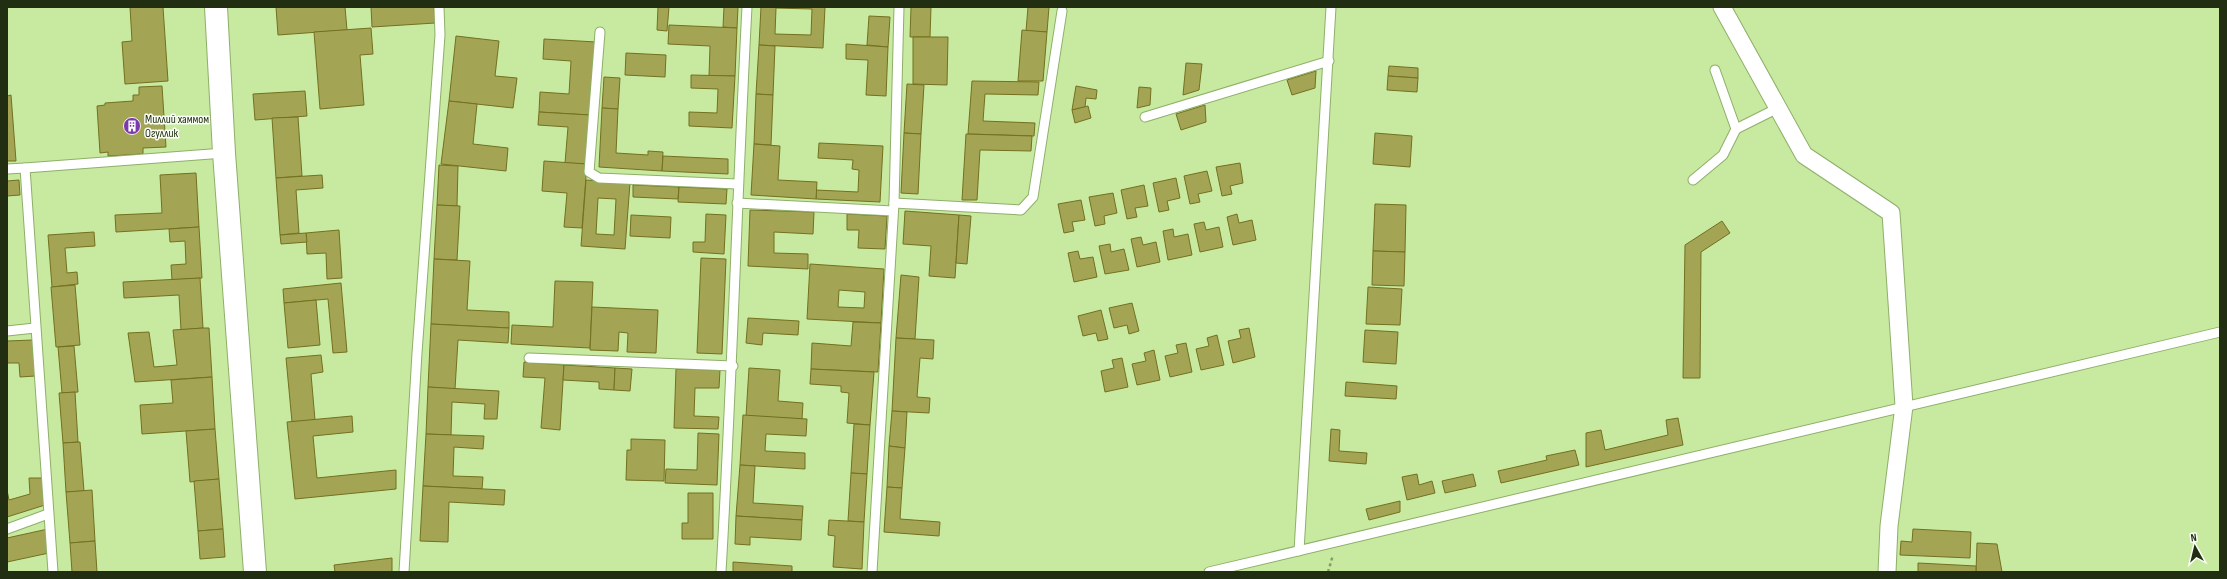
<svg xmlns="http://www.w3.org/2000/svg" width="2227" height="579" viewBox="0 0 2227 579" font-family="'Sofia Sans Condensed',sans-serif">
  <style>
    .building { fill: #a4a455; stroke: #72711f; fill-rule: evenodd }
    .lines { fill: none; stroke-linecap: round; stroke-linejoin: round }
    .lane-casing { stroke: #8faf69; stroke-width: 11 }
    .street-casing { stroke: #8faf69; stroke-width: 19 }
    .secondary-casing { stroke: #8faf69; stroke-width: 24 }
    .path { stroke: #849e67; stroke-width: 2.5; stroke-dasharray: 3 3; stroke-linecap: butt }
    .lane { stroke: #fff; stroke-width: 9 }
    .street { stroke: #fff; stroke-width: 17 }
    .secondary { stroke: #fff; stroke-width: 22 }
    .labels { text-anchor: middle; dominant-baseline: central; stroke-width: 3; stroke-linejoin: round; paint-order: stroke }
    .poi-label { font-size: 12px; fill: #212e11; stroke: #fafef6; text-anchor: start }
  </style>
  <rect width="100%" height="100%" fill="#c7e9a0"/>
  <g class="building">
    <path d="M130,7h33l5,74 -43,3 -3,-42 10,-1z"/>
    <path d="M276,7h69l2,23 -69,5z"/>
    <path d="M371,7h63l1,16 -63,4z"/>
    <path d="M658,7h11l-2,24 -10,-1z"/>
    <path d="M724,7h14l-1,21 -14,-1z"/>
    <path d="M761,7h64l-2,41 -64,-3zM776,8l36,1 -1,26 -36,-1z"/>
    <path d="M911,7h20l-1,30h-20z"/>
    <path d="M1028,7h21l-2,25 -21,-1z"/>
    <path d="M869,16l21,1 -2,30 -21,-2z"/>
    <path d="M669,25l68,3 -2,48h-26l1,-30 -42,-2z"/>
    <path d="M371,28l2,26 -13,1 4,50 -44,4 -6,-77z"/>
    <path d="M1022,30l25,2 -4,49h-25z"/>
    <path d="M456,36l43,5 -4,35 22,2 -4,30 -64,-7z"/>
    <path d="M913,37h35l-1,48 -34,-1z"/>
    <path d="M544,39l52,3 -6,73 -51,-3 1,-20 29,2 2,-33 -28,-2z"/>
    <path d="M846,44l42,3 -2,49 -20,-1 2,-35 -22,-1z"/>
    <path d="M759,45l16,1 -2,49 -17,-1z"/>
    <path d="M626,53l40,2 -1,22 -40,-2z"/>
    <path d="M1186,63l16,1 -3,26 -16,5z"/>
    <path d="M1389,66l29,2v10l-30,-2z"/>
    <path d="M1316,71l-1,17 -23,7 -5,-15z"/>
    <path d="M691,75l44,1 -3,52 -43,-2v-14l28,1 1,-24 -27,-1z"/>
    <path d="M1388,76l30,2 -1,14 -30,-2z"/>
    <path d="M604,77l16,1 -2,31 -16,-1z"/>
    <path d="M972,81l67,1 -1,13 -53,-1 -2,27 52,2 -1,13 -66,-2z"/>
    <path d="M907,84l17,1 -3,49 -17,-1z"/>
    <path d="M162,86l4,61 -23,1v6l-35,2v-4l-8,1 -3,-47 8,-1v-2l28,-2v-6h6v-8z"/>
    <path d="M1076,86l21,4 -1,9 -10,-1 -1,9 -13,3z"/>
    <path d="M1139,87l12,1 -1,17 -13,3z"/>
    <path d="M305,91l2,25 -52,4 -2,-26z"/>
    <path d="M756,94l17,1 -2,50 -17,-1z"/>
    <path d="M11,95l5,66h-9v-65z"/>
    <path d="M449,101l28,3 -4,40 35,4 -2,23 -65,-7z"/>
    <path d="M1205,105l1,17 -25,8 -5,-16z"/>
    <path d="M1088,106l3,12 -16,5 -3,-13z"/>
    <path d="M602,108l16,1 -2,44 32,2v-4l15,1 -1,19 -63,-4z"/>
    <path d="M539,112l51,3 -3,49 -22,-1 3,-36 -30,-2z"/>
    <path d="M298,117l4,59 -26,2 -4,-60z"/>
    <path d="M904,133l17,1 -3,60 -17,-1z"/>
    <path d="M1375,133l37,3 -2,31 -37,-3z"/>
    <path d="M966,134l66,2 -1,15 -51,-1 -3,50h-15z"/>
    <path d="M819,143l64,3 -3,56 -64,-3v-9l42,2 1,-22 -7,-1 1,-9 -35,-2z"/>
    <path d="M754,144l26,2 -2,34 39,2 -1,17 -65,-4z"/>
    <path d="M663,156l65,3v15l-66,-3z"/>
    <path d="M544,161l43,3 -5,64 -18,-1 3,-34 -25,-2z"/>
    <path d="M1240,163l3,20 -13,3 2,8 -10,2 -6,-29z"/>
    <path d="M439,165l19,1 -1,40 -20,-1z"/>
    <path d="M1207,171l5,20 -14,3 2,8 -10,2 -6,-28z"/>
    <path d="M196,173l3,54 -83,5 -1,-17 47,-2 -2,-38z"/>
    <path d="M322,175l1,13 -27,2 3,43 -19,2 -4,-57z"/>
    <path d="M1176,178l4,20 -13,3 2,9 -10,2 -6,-29z"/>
    <path d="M19,180l1,15 -13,1v-15z"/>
    <path d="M586,180l44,3 -5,66 -44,-3zM598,198l18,1 -2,36 -18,-1z"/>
    <path d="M633,185l46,2 -1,12 -45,-2z"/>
    <path d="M1144,185l4,21 -13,2 2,9 -10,2 -6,-29z"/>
    <path d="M679,187l48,2 -1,15 -48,-2z"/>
    <path d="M1113,193l4,20 -13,3 1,8 -10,2 -6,-29z"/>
    <path d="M1081,200l4,20 -13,2 2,9 -10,2 -6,-29z"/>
    <path d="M1375,204l31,1 -1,47 -32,-1z"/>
    <path d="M437,205l23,1 -3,54 -23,-1z"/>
    <path d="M750,210l64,2 -1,22 -39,-2v21l34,1v15l-60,-3z"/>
    <path d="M905,211l54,4 -4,63 -26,-2 2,-30 -28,-2z"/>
    <path d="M706,214l20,1 -2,39 -31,-2v-10h12z"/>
    <path d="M847,214l40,2 -2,33 -27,-1 1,-18h-12z"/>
    <path d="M1237,214l2,9 13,-3 4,20 -23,5 -6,-28z"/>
    <path d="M631,215l40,2 -1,21 -40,-2z"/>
    <path d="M959,215l12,1 -4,48 -11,-1z"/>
    <path d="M1722,221l8,12 -29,19 -1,126h-17l2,-133z"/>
    <path d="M1204,222l2,8 13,-3 4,20 -23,5 -6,-28z"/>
    <path d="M199,227l3,51 -30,2 -1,-15 15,-1 -1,-23 -15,1 -1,-13z"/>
    <path d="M1173,229l1,8 14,-3 4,21 -24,5 -5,-29z"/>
    <path d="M339,230l3,48 -15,1 -1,-26 -19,1 -1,-21z"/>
    <path d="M94,232l1,14 -30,2 2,25 10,-1 1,12 -26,3 -4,-52z"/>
    <path d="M306,233l1,9 -26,2 -1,-9z"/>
    <path d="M1141,237l2,8 13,-3 4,20 -23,5 -6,-28z"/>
    <path d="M1110,244l1,8 13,-3 5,21 -24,4 -6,-28z"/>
    <path d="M1078,251l2,8 13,-2 4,20 -23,5 -6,-29z"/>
    <path d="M1373,251l32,1 -1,34 -32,-1z"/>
    <path d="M701,258l25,1 -4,95 -25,-1z"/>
    <path d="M434,259l36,2 -3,49 42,2v16l-78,-4z"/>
    <path d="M810,264l74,5 -3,54 -74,-4zM839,290l26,2 -1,16 -26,-1z"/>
    <path d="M901,275l18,2 -4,62 -19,-1z"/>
    <path d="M200,278l3,50 -22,2 -2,-35 -55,3 -1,-16z"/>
    <path d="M555,281l38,1 -3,66 -79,-4 1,-19 41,2z"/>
    <path d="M341,283l6,69 -14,1 -5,-54 -44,4 -1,-14z"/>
    <path d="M75,285l5,60 -24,2 -5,-60z"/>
    <path d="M1368,287l34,2 -2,36 -34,-1z"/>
    <path d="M316,300l4,45 -32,3 -4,-45z"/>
    <path d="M1132,303l7,28 -10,3 -2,-9 -13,3 -5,-20z"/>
    <path d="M592,307l66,3 -2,43 -29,-1 1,-19 -9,-1 -1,19 -28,-1z"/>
    <path d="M1101,310l7,29 -10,2 -2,-8 -13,3 -5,-20z"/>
    <path d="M748,318l51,3 -1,14 -35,-2 -1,12 -16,-2z"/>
    <path d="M853,322l28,1 -3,49 -67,-3 1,-26 39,3z"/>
    <path d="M431,324l78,4 -1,15 -50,-3 -3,49 -27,-2z"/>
    <path d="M203,328h6l3,49 -77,5 -7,-49 21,-1 5,35 23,-2 -4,-35z"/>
    <path d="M1249,328l6,29 -22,6 -5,-22 13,-3 -2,-8z"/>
    <path d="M1365,330l33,2 -2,32 -33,-2z"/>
    <path d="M1217,335l7,30 -23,5 -5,-21 13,-3 -2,-8z"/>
    <path d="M896,338l38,2 -1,19 -13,-1 -3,39 13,1 -1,15 -37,-2z"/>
    <path d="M33,340l2,36 -15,1 -1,-14h-12v-22z"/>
    <path d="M1186,343l6,29 -22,5 -5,-21 13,-3 -2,-8z"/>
    <path d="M74,346l4,46 -16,1 -4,-46z"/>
    <path d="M1154,350l6,30 -23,5 -5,-21 14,-3 -2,-8z"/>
    <path d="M321,355l2,17 -12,2 4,46 -23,2 -6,-64z"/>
    <path d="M1122,358l6,29 -23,5 -4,-21 13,-3 -2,-8z"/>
    <path d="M524,362l40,3 -4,65 -19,-2 4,-50 -22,-1z"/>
    <path d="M564,365l51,3 -1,22 -15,-1v-7l-36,-2z"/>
    <path d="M615,368l17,1 -2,22 -16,-1z"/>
    <path d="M749,368l31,2 -2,31 25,2 -1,16 -56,-3z"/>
    <path d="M676,369l44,1 -1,18h-24l-1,28 25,1 -1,12 -44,-1z"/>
    <path d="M811,369l63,3 -4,53 -23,-2 2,-30 -8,-1v-6l-31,-2z"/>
    <path d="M212,377l3,52 -73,5 -2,-29 33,-2 -2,-23z"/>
    <path d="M1346,382l51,4 -1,13 -51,-3z"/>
    <path d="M428,387l71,4 -2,28h-13l1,-15 -33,-2 -1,33 -25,-1z"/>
    <path d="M75,392l3,50 -15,1 -4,-50z"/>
    <path d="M892,411l15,1 -2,36 -16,-2z"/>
    <path d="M743,415l64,4 -1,17 -40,-2 -1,17 40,2v16l-65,-4z"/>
    <path d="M352,416l1,16 -40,4 4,42 79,-8v19l-101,10 -8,-77z"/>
    <path d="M1678,418l5,27 -97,22v-34l15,-3 4,20 63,-15 -2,-15z"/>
    <path d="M854,424l16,1 -3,49 -16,-1z"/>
    <path d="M215,429l4,50 -29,3 -4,-51z"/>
    <path d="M1331,429l9,1 -1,21 28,2 -1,11 -37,-3z"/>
    <path d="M698,433l21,1 -2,51 -52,-2 1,-14 31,1z"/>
    <path d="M426,434l58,2 -1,13 -29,-2 -1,29 30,1 -1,12 -59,-3z"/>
    <path d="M631,439l34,1 -1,41 -38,-1 1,-30h4z"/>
    <path d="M80,442l4,49 -18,1 -3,-49z"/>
    <path d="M889,446l16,2 -3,40 -15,-1z"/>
    <path d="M1575,450l4,15 -78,18 -3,-12 49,-11 -1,-4z"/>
    <path d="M740,465l15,1 -2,37 50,3 -1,14 -66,-4z"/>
    <path d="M851,473l16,1 -3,48 -16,-1z"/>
    <path d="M1417,474l2,11 13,-4 3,12 -28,7 -5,-23z"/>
    <path d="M1473,474l3,12 -31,7 -3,-12z"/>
    <path d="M29,478h14l2,27 -38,12v-27l2,10 21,-6z"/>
    <path d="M219,479l4,50 -25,2 -4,-50z"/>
    <path d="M423,486l82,4 -1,15 -55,-3 -1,40 -28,-1z"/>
    <path d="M887,487l15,1 -2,31 40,3 -1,14 -55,-4z"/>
    <path d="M92,490l3,51 -25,2 -4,-51z"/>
    <path d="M688,493h25v46h-31v-16h6z"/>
    <path d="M1400,501v11l-31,8 -3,-11z"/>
    <path d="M736,516l66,4 -1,20 -51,-3v8l-15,-1z"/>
    <path d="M829,520l35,2 -2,47 -29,-2 2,-31 -7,-1z"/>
    <path d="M48,529l1,24 -42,9v-24z"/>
    <path d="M223,529l2,28 -25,2 -2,-28z"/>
    <path d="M1913,529l58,3 -1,26 -70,-3 1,-14 11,1z"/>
    <path d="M95,541l2,31h-25l-2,-29z"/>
    <path d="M1977,543l20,1 5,28h-26z"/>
    <path d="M392,558v14h-57l-1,-7z"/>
    <path d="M733,562l59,4v6h-59z"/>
    <path d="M1918,563l58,3v6h-81h23z"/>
  </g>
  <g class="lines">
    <g class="lane-casing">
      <g id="lane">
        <path d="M600,32l-11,140 10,6 138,6"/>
        <path d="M1715,70l21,59 42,-21"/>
        <path d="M1145,117l184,-56"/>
        <path d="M7,169l18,-1"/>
        <path d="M1693,180l30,-25 13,-26"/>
        <path d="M737,203l156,8"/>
        <path d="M894,203l127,7 12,-13 29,-186"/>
        <path d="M7,331l28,-3"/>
        <path d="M529,358l204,8"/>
        <path d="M7,529l41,-15"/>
        <path d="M1299,551l32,-544"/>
        <path d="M53,572l-28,-404 199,-15"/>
        <path d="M404,572l13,-219 23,-318 -1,-28"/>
        <path d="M721,572c11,-188 16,-377 26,-565"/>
        <path d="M872,572l22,-369 5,-196"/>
        <path d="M1209,572l1011,-240"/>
      </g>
    </g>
    <g class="street-casing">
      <path id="street" d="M1722,7l82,148 87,58 13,193 -15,120 -2,46"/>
    </g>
    <g class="secondary-casing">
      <path id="secondary" d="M216,7l8,146 31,419"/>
    </g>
    <path class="path" d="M1328,572l5,-17"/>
    <use href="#lane" class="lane"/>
    <use href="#street" class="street"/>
    <use href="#secondary" class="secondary"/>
  </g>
  <defs>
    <g id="building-disc" transform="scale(0.9)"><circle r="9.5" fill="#7d38ab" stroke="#fafef6"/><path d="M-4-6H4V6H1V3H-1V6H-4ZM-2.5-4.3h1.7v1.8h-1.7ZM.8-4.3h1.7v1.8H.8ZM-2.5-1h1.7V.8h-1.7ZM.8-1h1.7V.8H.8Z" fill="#fff"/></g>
  </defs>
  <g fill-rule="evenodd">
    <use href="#building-disc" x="132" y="126"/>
  </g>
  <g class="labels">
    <g class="poi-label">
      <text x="145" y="119">Миллий хаммом<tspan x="145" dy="14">Огуллик</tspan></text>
    </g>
  </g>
  <rect width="2227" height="579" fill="none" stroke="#212e11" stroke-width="16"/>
  <g transform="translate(2195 547) rotate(352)" stroke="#fafef6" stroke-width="3" paint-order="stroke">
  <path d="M0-3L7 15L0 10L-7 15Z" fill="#212e11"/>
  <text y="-6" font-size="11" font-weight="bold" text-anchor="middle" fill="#212e11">N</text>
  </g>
</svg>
